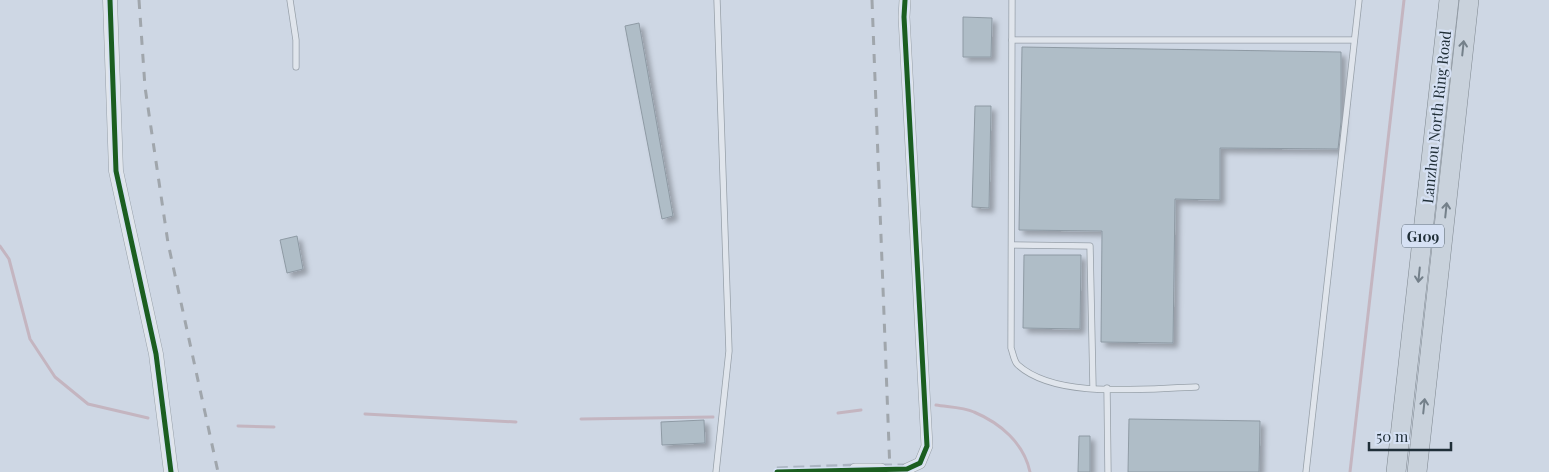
<svg xmlns="http://www.w3.org/2000/svg" width="1549" height="472" viewBox="0 0 1549 472" font-family="'Playfair Display',serif">
  <style>
    .lines { fill: none; stroke-linecap: round; stroke-linejoin: round }
    .stream { stroke: #c4b5c0; stroke-width: 3 }
    .building { fill: #afbdc7; stroke: #8e9aa4; filter: url(#shadow) }
    .minor-tunnel { stroke: #abb5c2; stroke-width: 11; stroke-dasharray: 11 5.5; stroke-linecap: butt }
    .service-casing { stroke: #97a0a9; stroke-width: 7 }
    .minor-casing { stroke: #97a0a9; stroke-width: 12 }
    .tertiary-casing { stroke: #97a0a9; stroke-width: 15 }
    .trunk-casing { stroke: #7e878f; stroke-width: 20 }
    .service { stroke: #e0e5ec; stroke-width: 5.5 }
    .minor { stroke: #e0e5ec; stroke-width: 11 }
    .tertiary { stroke: #e0e5ec; stroke-width: 14 }
    .trunk { stroke: #c9d2dc; stroke-width: 19 }
    .rail { stroke: #a0a6ac; stroke-width: 3; stroke-dasharray: 9 9; stroke-linecap: butt }
    .cycleway-casing { stroke: #d6e1f4; stroke-width: 8 }
    .cycleway { stroke: #1b5e20; stroke-width: 5 }
    .oneway { stroke: #74808a }
    .labels { text-anchor: middle; dominant-baseline: central; stroke-width: 4.5; stroke-linejoin: round; paint-order: stroke }
    .shield { fill: #d6e1f4; stroke: #576470; stroke-width: 1 }
    .shield-label { font-size: 14px; font-weight: bold; fill: #202f38 }
    .street-label { font-size: 15px; fill: #202f38; stroke: #d6e1f4 }
  </style>
  <defs>
    <filter id="shadow"><feDropShadow dx="4.5" dy="4.5" stdDeviation="2.5" flood-color="#0004"/></filter>
  </defs>
  <rect width="100%" height="100%" fill="#ced7e4"/>
  <g class="lines">
    <g class="stream">
      <path d="M0,246l9,13 21,80 25,38 33,27 60,14"/>
      <path d="M936,405c12,2 27,2 38,7 26,11 50,31 56,60"/>
      <path d="M838,413l23,-3"/>
      <path d="M365,414l151,8"/>
      <path d="M581,419l132,-2"/>
      <path d="M238,426l36,1"/>
      <path d="M1350,472l54,-472"/>
    </g>
  </g>
  <g class="building">
    <path d="M963,17l29,1 -1,39h-28z"/>
    <path d="M639,23l34,193 -11,3 -37,-193z"/>
    <path d="M1022,47l319,5v70l-3,27 -118,-1v52l-45,-1 -2,144 -72,-1 1,-111 -83,-1z"/>
    <path d="M975,106h16l-2,102 -17,-1z"/>
    <path d="M297,236l6,33 -16,4 -7,-33z"/>
    <path d="M1024,255h57l-1,74 -57,-1z"/>
    <path d="M1129,419l131,2 -1,51h-131z"/>
    <path d="M704,420l1,23 -43,2 -1,-23z"/>
    <path d="M1079,436h11v36h-12z"/>
  </g>
  <g class="lines">
    <g class="minor-tunnel">
      <path d="M881,469h26"/>
      <path d="M777,472l78,-3"/>
    </g>
    <g class="service-casing">
      <g id="service">
        <path d="M290,0l6,40v27"/>
        <path d="M1012,0l-1,348c2,5 3,14 7,17 39,35 129,23 178,22"/>
        <path d="M1012,40h342"/>
        <path d="M1012,245l78,1 3,141"/>
        <path d="M1107,388l1,84"/>
        <path d="M716,472l13,-121 -12,-351"/>
        <path d="M1306,472l53,-472"/>
      </g>
    </g>
    <g class="minor-casing">
      <g id="minor">
        <path d="M905,0l-1,17 23,429 -7,17 -13,6"/>
        <path d="M855,469h26"/>
      </g>
    </g>
    <g class="tertiary-casing">
      <path id="tertiary" d="M110,0l6,171 40,183 15,118"/>
    </g>
    <g class="trunk-casing">
      <g id="trunk">
        <path d="M1396,472l53,-472"/>
        <path d="M1417,472l52,-472"/>
      </g>
    </g>
    <use href="#service" class="service"/>
    <use href="#minor" class="minor"/>
    <use href="#tertiary" class="tertiary"/>
    <use href="#trunk" class="trunk"/>
    <g class="rail">
      <path d="M139,0l6,87 23,156 50,229"/>
      <path d="M872,0l18,472"/>
    </g>
    <g class="cycleway-casing">
      <g id="cycleway">
        <path d="M110,0l6,171 40,183 15,118"/>
        <path d="M777,472l130,-3 13,-6 7,-17 -23,-429 1,-17"/>
      </g>
    </g>
    <use href="#cycleway" class="cycleway"/>
  </g>
  <defs><path id="oneway-shaft" d="M-6 0H5M1.5-3L5.5 0L1.5 3" fill="none" stroke-width="1.6" stroke-linecap="round" stroke-linejoin="round" transform="scale(1.25)"/></defs>
  <g class="oneway">
    <use href="#oneway-shaft" transform="translate(1463 48) rotate(-84)"/>
    <use href="#oneway-shaft" transform="translate(1446 210) rotate(-84)"/>
    <use href="#oneway-shaft" transform="translate(1419 275) rotate(96)"/>
    <use href="#oneway-shaft" transform="translate(1424 406) rotate(-84)"/>
  </g>
  <g class="labels">
    <rect class="shield" x="1402" y="224.5" width="42" height="23" rx="4"/>
    <g class="shield-label">
      <text x="1423" y="236">G109</text>
    </g>
    <g class="street-label">
      <text transform="translate(1436 117) rotate(-84)">Lanzhou North Ring Road</text>
    </g>
  </g>
  <path d="M1369 442v8h82v-8" fill="none" stroke="#202f38" stroke-width="2.5"/>
  <text x="1376" y="442" font-size="15" fill="#202f38" stroke="#d6e1f4" stroke-width="4" paint-order="stroke">50 m</text>
</svg>
